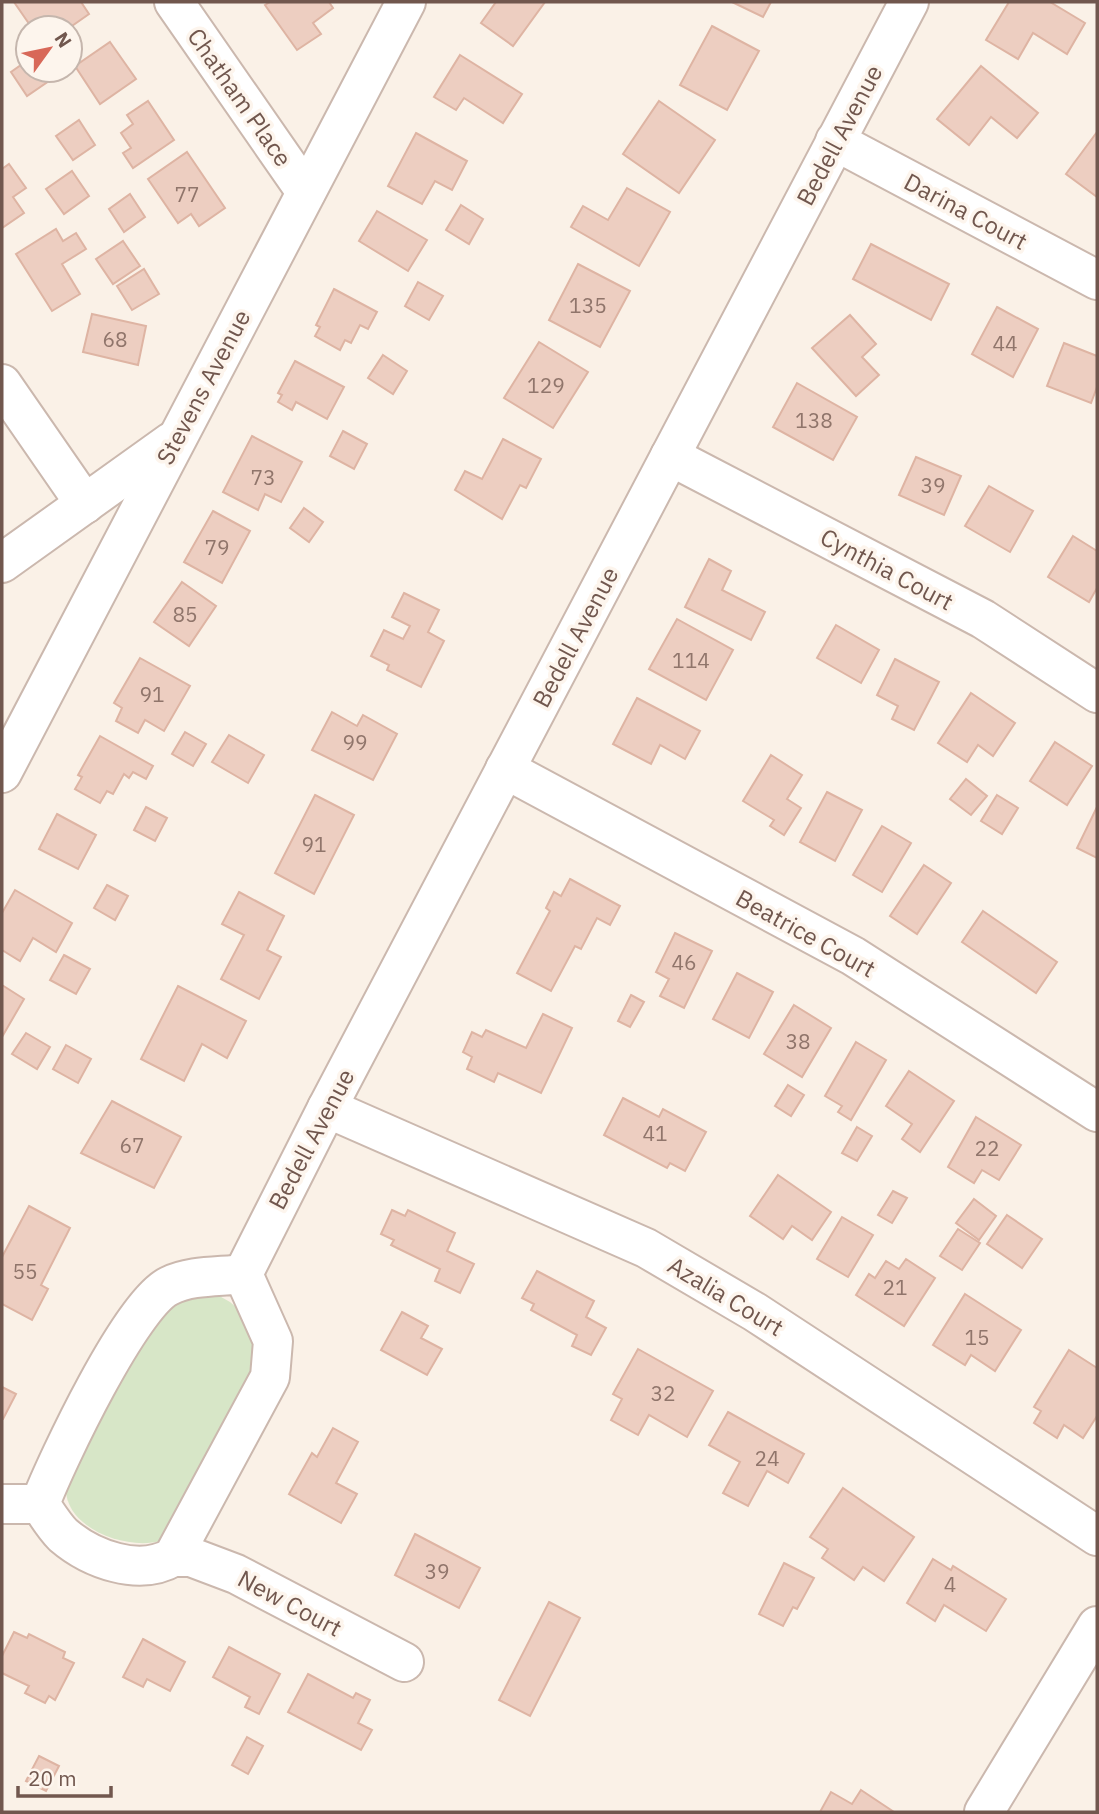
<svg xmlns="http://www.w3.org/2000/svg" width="1099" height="1814" viewBox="0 0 1099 1814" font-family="'IBM Plex Sans',sans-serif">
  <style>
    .green { fill: #d7e6c7 }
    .building { fill: #edcec1; stroke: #deb4a3; stroke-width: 2 }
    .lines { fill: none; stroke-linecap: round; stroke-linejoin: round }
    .minor-casing { stroke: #cbb8ae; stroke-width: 42 }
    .minor { stroke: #fff; stroke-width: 38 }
    .labels { text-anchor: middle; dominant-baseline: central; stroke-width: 7; stroke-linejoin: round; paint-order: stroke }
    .number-label { font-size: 21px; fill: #90756b }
    .street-label { font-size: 24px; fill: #71574e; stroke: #fdf5ed }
  </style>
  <rect width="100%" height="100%" fill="#faf1e7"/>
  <path class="green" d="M214,1293l16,9 27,23 1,39 -98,177c-36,10 -104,-16 -93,-62l97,-180z"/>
  <g class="building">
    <path d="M14,2h67l8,12 -20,14h-37z"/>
    <path d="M270,2h59l4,6 -20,15 8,11 -24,16 -32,-45z"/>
    <path d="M496,2h49l-32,44 -32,-23z"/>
    <path d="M732,2h39l-8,15z"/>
    <path d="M1009,2h41l35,21 -18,31 -34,-21 -15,26 -32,-19z"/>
    <path d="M712,26l47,25 -32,59 -47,-25z"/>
    <path d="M110,42l26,37 -36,25 -25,-38z"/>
    <path d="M460,55l62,39 -19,29 -39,-25 -8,12 -22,-13z"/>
    <path d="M28,60v10h14l7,11 -22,15 -16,-24z"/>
    <path d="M981,66l57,47 -21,25 -26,-21 -22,28 -32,-26z"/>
    <path d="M148,101l26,39 -41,28 -10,-15 8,-5 -10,-15 12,-9 -6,-9z"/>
    <path d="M659,101l56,39 -36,53 -56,-39z"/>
    <path d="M79,120l16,25 -22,15 -17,-24z"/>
    <path d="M1097,132v65l-31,-23z"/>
    <path d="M416,133l51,28 -15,29 -17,-9 -13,23 -34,-18z"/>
    <path d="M187,152l38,56 -26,18 -8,-12 -13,9 -30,-44z"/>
    <path d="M9,164l17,24 -13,9 11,16 -22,15v-59z"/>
    <path d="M72,171l17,25 -25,18 -18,-25z"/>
    <path d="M627,188l43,24 -31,54 -68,-39 12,-21 25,14z"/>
    <path d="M130,194l15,23 -21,15 -15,-23z"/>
    <path d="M461,205l22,14 -14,25 -23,-14z"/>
    <path d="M377,211l50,29 -19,31 -49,-30z"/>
    <path d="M56,229l7,12 13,-8 10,16 -24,15 18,30 -28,17 -36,-57z"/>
    <path d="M123,241l17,25 -27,18 -17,-25z"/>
    <path d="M871,244l78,40 -18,36 -78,-41z"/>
    <path d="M578,264l52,27 -30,56 -51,-27z"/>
    <path d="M144,269l15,25 -27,16 -15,-24z"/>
    <path d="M418,282l25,14 -14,24 -24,-14z"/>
    <path d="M334,289l43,23 -9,17 -8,-4 -9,18 -6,-3 -5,10 -25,-14 5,-9 -4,-2z"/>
    <path d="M997,307l41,22 -25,48 -41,-23z"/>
    <path d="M92,314l54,12 -8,39 -55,-13z"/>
    <path d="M850,315l26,29 -14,13 17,18 -23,21 -44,-48z"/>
    <path d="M539,342l49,30 -35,56 -49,-30z"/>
    <path d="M1064,343l33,13v31l-6,16 -44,-17z"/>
    <path d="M383,355l24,16 -14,23 -25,-16z"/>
    <path d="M295,361l49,26 -17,32 -31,-17 -4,8 -14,-8 4,-7 -4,-2z"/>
    <path d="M797,383l60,34 -24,43 -60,-33z"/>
    <path d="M343,431l24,13 -13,25 -24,-13z"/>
    <path d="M252,436l50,26 -21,40 -16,-8 -7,16 -35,-18z"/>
    <path d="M503,439l38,20 -15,29 -6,-3 -18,34 -47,-29 10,-19 17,8z"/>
    <path d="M916,457l45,19 -17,39 -45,-20z"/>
    <path d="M989,486l44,25 -23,41 -45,-26z"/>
    <path d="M304,508l19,14 -14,20 -19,-14z"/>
    <path d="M213,511l37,20 -28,52 -38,-21z"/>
    <path d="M1073,536l24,15v37l-8,14 -41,-25z"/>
    <path d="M709,559l22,12 -9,19 43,22 -14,28 -66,-33z"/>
    <path d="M182,582l34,24 -27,40 -35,-24z"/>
    <path d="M404,593l35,17 -11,22 16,9 -23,46 -34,-17 2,-5 -18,-9 13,-26 19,9 7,-13 -18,-9z"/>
    <path d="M677,619l56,31 -27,50 -57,-31z"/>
    <path d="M836,625l43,25 -18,33 -44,-25z"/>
    <path d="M140,658l50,28 -26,45 -19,-11 -7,13 -22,-12 6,-13 -8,-5z"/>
    <path d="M895,659l44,23 -25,48 -22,-11 6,-13 -21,-11z"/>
    <path d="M971,693l44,30 -22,33 -15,-11 -11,17 -29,-19z"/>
    <path d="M637,698l63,33 -15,28 -25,-14 -9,19 -38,-20z"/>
    <path d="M332,712l25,14 6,-11 34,19 -24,46 -61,-30z"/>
    <path d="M185,732l21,12 -13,22 -21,-12z"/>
    <path d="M229,735l35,20 -16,28 -36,-21z"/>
    <path d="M100,736l53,30 -7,13 -13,-7 -4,6 -5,-4 -11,20 -6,-3 -7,12 -25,-14 7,-12 -4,-2z"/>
    <path d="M1055,742l37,24 -25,39 -37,-24z"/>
    <path d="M771,755l31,20 -15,24 14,9 -17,27 -14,-9 4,-6 -31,-19z"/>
    <path d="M966,779l21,17 -16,19 -21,-16z"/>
    <path d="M827,792l35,18 -27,51 -35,-19z"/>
    <path d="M315,795l39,20 -40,79 -39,-21z"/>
    <path d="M997,795l21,13 -16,26 -21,-13z"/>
    <path d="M146,807l21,11 -12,23 -21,-11z"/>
    <path d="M1097,807v51l-20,-10z"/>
    <path d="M57,814l39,21 -18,34 -39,-20z"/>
    <path d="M882,826l29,17 -29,49 -29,-17z"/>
    <path d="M924,865l27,18 -34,51 -27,-18z"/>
    <path d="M570,879l50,27 -10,19 -13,-7 -16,31 -6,-3 -24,45 -34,-18 33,-62 -4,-3 8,-16 7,4z"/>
    <path d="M107,885l21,11 -13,24 -21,-12z"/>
    <path d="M15,890l57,33 -16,29 -23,-14 -13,23 -18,-11v-37z"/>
    <path d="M239,892l45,24 -17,34 14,7 -22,42 -38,-20 23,-44 -22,-11z"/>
    <path d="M983,911l74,51 -21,31 -74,-51z"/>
    <path d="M675,933l37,18 -28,57 -24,-12 9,-17 -13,-7z"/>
    <path d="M64,955l26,14 -14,25 -26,-14z"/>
    <path d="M737,973l36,19 -24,46 -36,-19z"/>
    <path d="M2,985l22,14 -22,38z"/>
    <path d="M178,986l68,35 -19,37 -25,-14 -18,37 -43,-22z"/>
    <path d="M631,995l13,7 -14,25 -12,-6z"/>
    <path d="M794,1005l37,23 -29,49 -38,-23z"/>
    <path d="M543,1014l29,14 -31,65 -43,-20 -4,9 -27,-13 5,-12 -9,-5 9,-20 10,5 4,-7 40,18z"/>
    <path d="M26,1033l24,14 -13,22 -25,-15z"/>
    <path d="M856,1042l30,18 -35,60 -13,-8 4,-6 -17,-10z"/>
    <path d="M66,1045l25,14 -13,24 -25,-14z"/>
    <path d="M909,1071l45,30 -34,51 -18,-13 10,-15 -26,-18z"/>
    <path d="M788,1085l16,10 -13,21 -16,-10z"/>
    <path d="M623,1098l36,19 4,-8 43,23 -21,39 -15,-8 -3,5 -63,-33z"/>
    <path d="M112,1101l69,36 -27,51 -73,-35z"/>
    <path d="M976,1117l45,28 -22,35 -17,-10 -8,13 -26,-16z"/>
    <path d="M857,1127l15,9 -15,25 -15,-8z"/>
    <path d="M778,1175l53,37 -19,28 -20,-14 -9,13 -33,-23z"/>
    <path d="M893,1191l14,7 -15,25 -14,-8z"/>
    <path d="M974,1199l22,17 -17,24 -23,-17z"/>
    <path d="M29,1206l41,22 -29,57 7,4 -16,31 -30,-16v-47z"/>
    <path d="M392,1210l13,6 3,-6 47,23 -8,18 27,13 -14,29 -25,-12 5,-12 -49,-24 3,-5 -13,-6z"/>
    <path d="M1007,1215l35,24 -20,29 -35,-24z"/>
    <path d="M842,1217l31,18 -25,42 -31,-18z"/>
    <path d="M958,1229l22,14 -18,27 -22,-14z"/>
    <path d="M906,1259l29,19 -31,48 -48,-31 13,-21 6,4 11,-17 13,8z"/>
    <path d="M537,1271l57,30 -8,16 20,11 -15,27 -19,-9 5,-11 -46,-25 3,-6 -12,-6z"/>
    <path d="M965,1294l56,36 -26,41 -24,-16 -6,10 -32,-20z"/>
    <path d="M402,1312l26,14 -7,12 21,11 -15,26 -46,-25z"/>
    <path d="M638,1349l75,42 -26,46 -38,-22 -11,20 -27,-15 11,-21 -9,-5z"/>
    <path d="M1069,1350l28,18v48l-14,22 -19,-13 -7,13 -23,-15 7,-12 -7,-4z"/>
    <path d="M2,1387l14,7 -13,25h-1z"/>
    <path d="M728,1412l76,42 -16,29 -21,-12 -19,35 -25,-13 17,-31 -31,-17z"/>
    <path d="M333,1428l25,14 -22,41 21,11 -16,29 -52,-29 23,-41 5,4z"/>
    <path d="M843,1488l71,49 -30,44 -21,-14 -9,13 -32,-22 6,-9 -18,-12z"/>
    <path d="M415,1534l65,34 -21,40 -64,-33z"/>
    <path d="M933,1559l18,11 2,-4 53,33 -20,32 -42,-26 -9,16 -28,-18z"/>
    <path d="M784,1563l30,15 -17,31 -4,-2 -10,19 -24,-12z"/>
    <path d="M549,1602l31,16 -50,98 -31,-16z"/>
    <path d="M14,1632l13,6 2,-4 36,18 -2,6 11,5 -19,37 -6,-4 -4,7 -20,-10 4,-7 -27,-13v-17z"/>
    <path d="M143,1639l42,23 -15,29 -23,-12 -4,8 -20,-10z"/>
    <path d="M229,1647l51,27 -21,40 -14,-7 5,-10 -37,-20z"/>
    <path d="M308,1674l45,24 3,-5 14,7 -12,23 14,7 -11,20 -73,-38z"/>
    <path d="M247,1737l16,9 -15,28 -16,-9z"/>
    <path d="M39,1756l20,10 -13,25 -20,-10z"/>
    <path d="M861,1790l33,22h-74l11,-20 21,12z"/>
  </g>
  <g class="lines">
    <g class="minor-casing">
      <g id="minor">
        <path d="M174,2l132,190"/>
        <path d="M835,141l262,139"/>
        <path d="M2,384l83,120"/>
        <path d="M670,456l313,163 114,74"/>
        <path d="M2,563l169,-121"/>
        <path d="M505,769l348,187 244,156"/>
        <path d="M2,773l404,-771"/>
        <path d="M327,1108l319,140 109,64 342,224"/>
        <path d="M243,1274l84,-166 582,-1106"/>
        <path d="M243,1274l30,67 -3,36 -97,180c-34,20 -82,2 -110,-22 -9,-9 -16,-21 -23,-31 17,-44 91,-200 129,-218 22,-11 50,-9 74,-12z"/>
        <path d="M2,1504h38"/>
        <path d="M173,1557h18l45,17 168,88"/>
        <path d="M984,1812l113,-186"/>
      </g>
    </g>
    <use href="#minor" class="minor"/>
  </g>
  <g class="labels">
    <g class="number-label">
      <text x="187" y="194">77</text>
      <text x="588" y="305">135</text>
      <text x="115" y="339">68</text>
      <text x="1005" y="343">44</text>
      <text x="546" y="385">129</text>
      <text x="814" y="420">138</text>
      <text x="263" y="477">73</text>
      <text x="933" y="485">39</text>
      <text x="217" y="547">79</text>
      <text x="185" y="614">85</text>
      <text x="691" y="660">114</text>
      <text x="152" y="694">91</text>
      <text x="355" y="742">99</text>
      <text x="314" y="844">91</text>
      <text x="684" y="962">46</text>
      <text x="798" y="1041">38</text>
      <text x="655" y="1133">41</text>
      <text x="132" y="1145">67</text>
      <text x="987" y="1148">22</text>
      <text x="25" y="1271">55</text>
      <text x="895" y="1287">21</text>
      <text x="977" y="1337">15</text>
      <text x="663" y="1393">32</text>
      <text x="767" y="1458">24</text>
      <text x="437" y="1571">39</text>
      <text x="950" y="1584">4</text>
    </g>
    <g class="street-label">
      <text transform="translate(240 97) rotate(55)">Chatham Place</text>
      <text transform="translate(839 135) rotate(-62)">Bedell Avenue</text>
      <text transform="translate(966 211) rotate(28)">Darina Court</text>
      <text transform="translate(203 387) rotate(-62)">Stevens Avenue</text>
      <text transform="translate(887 569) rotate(28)">Cynthia Court</text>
      <text transform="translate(575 637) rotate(-62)">Bedell Avenue</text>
      <text transform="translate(806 933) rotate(29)">Beatrice Court</text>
      <text transform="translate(311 1139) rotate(-62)">Bedell Avenue</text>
      <text transform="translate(726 1296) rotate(31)">Azalia Court</text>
      <text transform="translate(290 1603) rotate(28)">New Court</text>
    </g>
  </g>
  <rect width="1099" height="1814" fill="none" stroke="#71574e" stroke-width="7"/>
  <g transform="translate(49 49) rotate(57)"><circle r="33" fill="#fdf5ed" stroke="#c5b6ad" stroke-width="2"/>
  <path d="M0-5L12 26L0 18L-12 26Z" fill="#d86858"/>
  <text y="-10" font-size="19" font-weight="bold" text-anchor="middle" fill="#71574e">N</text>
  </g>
  <path d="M18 1786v10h93v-10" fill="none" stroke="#71574e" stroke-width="3.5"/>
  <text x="28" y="1786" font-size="21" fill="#71574e" stroke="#fdf5ed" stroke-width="5" paint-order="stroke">20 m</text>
</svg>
